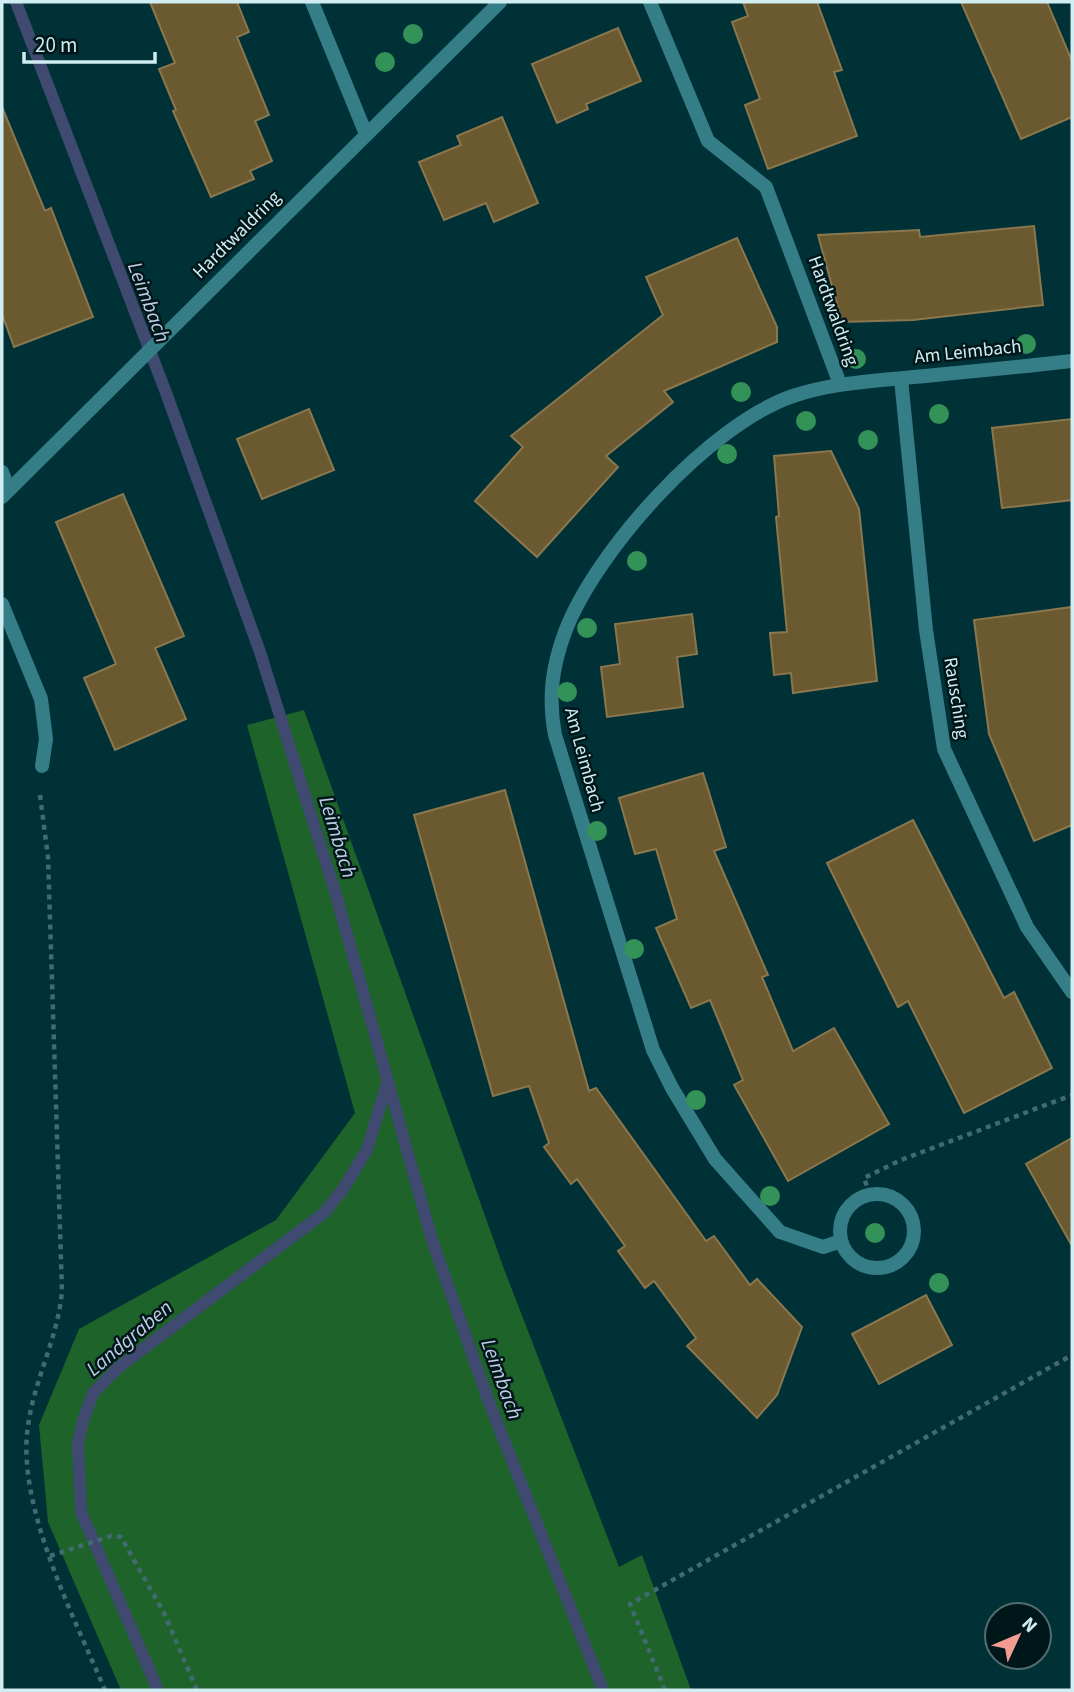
<svg xmlns="http://www.w3.org/2000/svg" width="1074" height="1692" viewBox="0 0 1074 1692" font-family="'Source Sans 3',sans-serif">
  <style>
    .green { fill: #1e642a }
    .lines { fill: none; stroke-linecap: round; stroke-linejoin: round }
    .stream { stroke: #404a70; stroke-width: 12 }
    .building { fill: #6b5930; stroke: #8a774d; stroke-width: 2 }
    .path { stroke: #416b71; stroke-width: 4.5; stroke-dasharray: 5 5; stroke-linecap: butt }
    .service { stroke: #357e87; stroke-width: 14 }
    .minor { stroke: #357e87; stroke-width: 14 }
    .tree { fill: #339257 }
    .labels { text-anchor: middle; dominant-baseline: central; stroke-width: 5; stroke-linejoin: round; paint-order: stroke }
    .street-label { font-size: 19px; fill: #d0edf1; stroke: #00171a }
    .water-label { font-size: 21px; font-style: italic; fill: #c1cce6; stroke: #00171a }
  </style>
  <rect width="100%" height="100%" fill="#003137"/>
  <path class="green" d="M304,710l200,559 115,298 23,-12 49,135h-570l-73,-168 -9,-97 40,-96 197,-109 79,-107 -108,-388z"/>
  <g class="lines">
    <g class="stream">
      <path d="M16,2l149,388 95,262 76,243 96,345 58,165 113,285"/>
      <path d="M158,1690l-77,-178 -3,-69 5,-22 10,-28 26,-26 205,-154 19,-24 24,-39 20,-67"/>
    </g>
  </g>
  <g class="building">
    <path d="M150,2h87l12,30 -12,5 32,78 -14,6 17,40 -22,10 4,8 -43,18 -38,-86 3,-1 -17,-41 16,-6z"/>
    <path d="M743,2h74l25,68 -8,2 23,64 -89,33 -23,-64 15,-6 -28,-77 16,-6z"/>
    <path d="M961,2h86l25,59v56l-51,22z"/>
    <path d="M618,28l23,53 -55,23 2,5 -31,14 -25,-59z"/>
    <path d="M2,107l43,104 6,-3 42,109 -79,30 -12,-33z"/>
    <path d="M502,117l36,86 -44,19 -8,-19 -42,17 -25,-58 42,-17 -4,-9z"/>
    <path d="M1034,226l9,79 -130,15 -71,2 -24,-87 101,-5 1,7z"/>
    <path d="M737,238l40,89v15l-113,49 9,11 -67,54 12,11 -81,90 -62,-56 48,-54 -12,-11 152,-121 -17,-38z"/>
    <path d="M309,409l25,61 -72,29 -25,-60z"/>
    <path d="M1072,419v81l-70,8 -10,-80z"/>
    <path d="M831,451l28,58 18,172 -84,12 -2,-20 -17,2 -4,-42 17,-1 -11,-115 3,-1 -5,-60z"/>
    <path d="M123,494l61,142 -29,12 31,71 -71,31 -31,-72 32,-14 -60,-142z"/>
    <path d="M1072,607v218l-38,16 -45,-107 -15,-114z"/>
    <path d="M692,614l5,40 -20,3 6,50 -76,10 -6,-50 19,-3 -5,-40z"/>
    <path d="M703,773l23,74 -12,4 54,124 -6,2 31,74 41,-23 55,96 -101,57 -54,-96 9,-5 -33,-80 -19,8 -35,-80 21,-9 -21,-70 -21,5 -16,-56z"/>
    <path d="M505,790l84,301 7,-3 110,153 8,-5 36,49 7,-6 45,48 -25,68 -20,23 -70,-72 9,-8 -42,-57 -9,7 -27,-37 7,-5 -48,-67 -6,5 -27,-37 5,-4 -20,-57 -36,10 -79,-281z"/>
    <path d="M913,820l91,178 10,-6 38,76 -88,45 -56,-112 -10,6 -71,-144z"/>
    <path d="M1072,1138v108l-46,-82z"/>
    <path d="M926,1295l26,50 -73,39 -27,-50z"/>
  </g>
  <g class="lines">
    <g class="path">
      <path d="M40,795l8,62 14,434c-4,47 -28,89 -34,135 -12,79 46,191 77,264"/>
      <path d="M870,1195l-6,-17 37,-18 171,-65"/>
      <path d="M50,1556l61,-20 10,1 43,76 33,77"/>
      <path d="M665,1690l-35,-86 442,-249"/>
    </g>
    <path class="service" d="M2,604l39,95 5,40 -4,27"/>
    <g class="minor">
      <path d="M312,2l54,132"/>
      <path d="M650,2l58,139 58,46 74,197"/>
      <path d="M901,379l25,251 18,119 83,178 45,65"/>
      <path d="M2,472l7,18"/>
      <path d="M2,497l498,-495"/>
      <circle cx="877" cy="1231" r="37"/>
      <path d="M841,1241l-18,6 -43,-15 -65,-73 -43,-71 -19,-38 -98,-315c-7,-37 -3,-68 10,-103 31,-82 145,-208 228,-236 39,-13 80,-15 121,-19 52,-5 105,-10 158,-16"/>
    </g>
  </g>
  <g class="tree">
    <circle cx="413" cy="34" r="10"/>
    <circle cx="385" cy="62" r="10"/>
    <circle cx="1026" cy="344" r="10"/>
    <circle cx="856" cy="359" r="10"/>
    <circle cx="741" cy="392" r="10"/>
    <circle cx="939" cy="414" r="10"/>
    <circle cx="806" cy="421" r="10"/>
    <circle cx="868" cy="440" r="10"/>
    <circle cx="727" cy="454" r="10"/>
    <circle cx="637" cy="561" r="10"/>
    <circle cx="587" cy="628" r="10"/>
    <circle cx="567" cy="692" r="10"/>
    <circle cx="597" cy="831" r="10"/>
    <circle cx="634" cy="949" r="10"/>
    <circle cx="696" cy="1100" r="10"/>
    <circle cx="770" cy="1196" r="10"/>
    <circle cx="875" cy="1233" r="10"/>
    <circle cx="939" cy="1283" r="10"/>
  </g>
  <g class="labels">
    <g class="street-label">
      <text transform="translate(237 235) rotate(-45)">Hardtwaldring</text>
      <text transform="translate(833 311) rotate(70)">Hardtwaldring</text>
      <text transform="translate(968 352) rotate(-6)">Am Leimbach</text>
      <text transform="translate(956 698) rotate(81)">Rausching</text>
      <text transform="translate(584 760) rotate(75)">Am Leimbach</text>
    </g>
    <g class="water-label">
      <text transform="translate(149 302) rotate(69)">Leimbach</text>
      <text transform="translate(338 837) rotate(73)">Leimbach</text>
      <text transform="translate(129 1338) rotate(-40)">Landgraben</text>
      <text transform="translate(502 1379) rotate(70)">Leimbach</text>
    </g>
  </g>
  <rect width="1074" height="1692" fill="none" stroke="#d0edf1" stroke-width="7"/>
  <g transform="translate(1018 1636) rotate(46)"><circle r="33" fill="#00171a" stroke="#536d70" stroke-width="2"/>
  <path d="M0-5L12 26L0 18L-12 26Z" fill="#f59c92"/>
  <text y="-10" font-size="19" font-weight="bold" text-anchor="middle" fill="#d0edf1">N</text>
  </g>
  <path d="M24 52v10h131v-10" fill="none" stroke="#d0edf1" stroke-width="3.5"/>
  <text x="35" y="52" font-size="21" fill="#d0edf1" stroke="#00171a" stroke-width="5" paint-order="stroke">20 m</text>
</svg>
